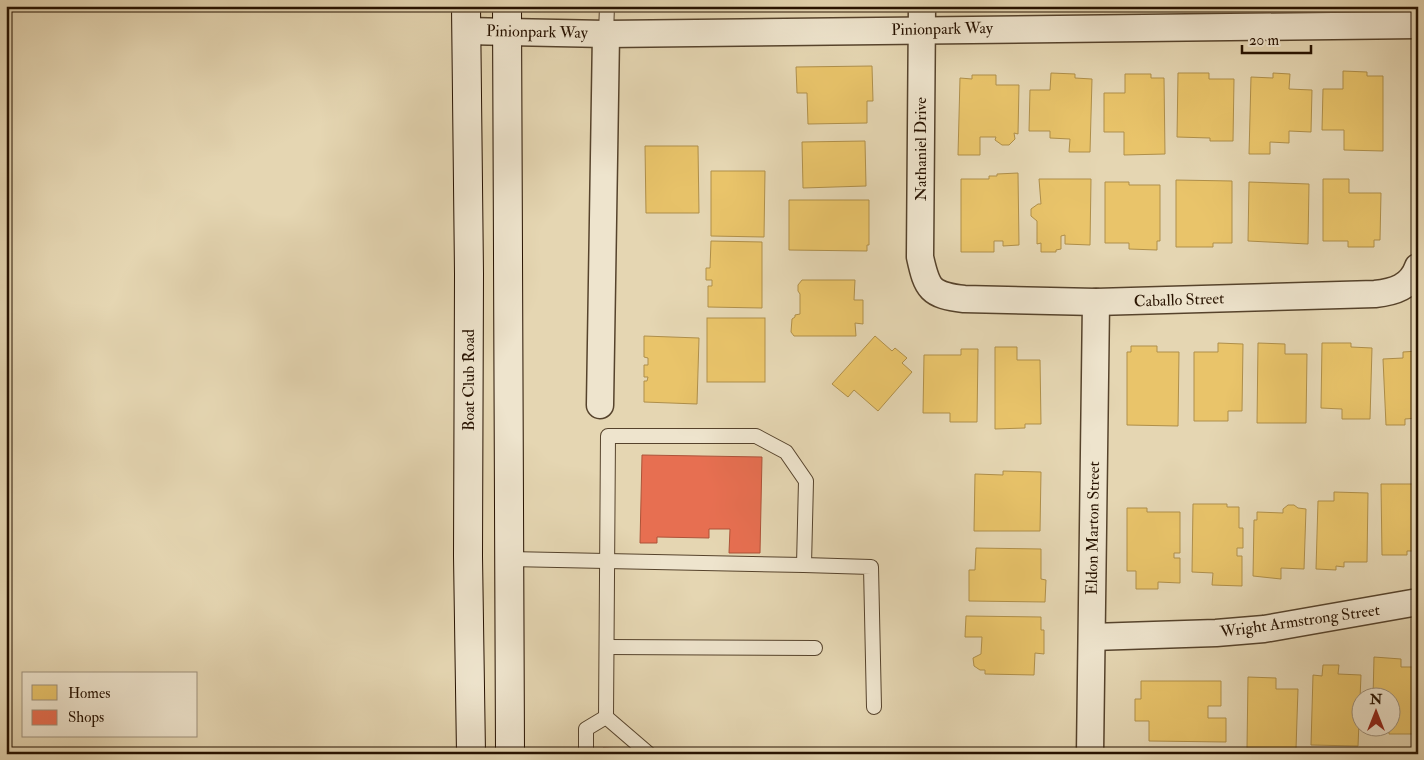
<svg xmlns="http://www.w3.org/2000/svg" width="1424" height="760" viewBox="0 0 1424 760" font-family="'IM FELL Double Pica',serif">
  <style>
    .homes { fill: #e9c46a; stroke: #af8f4a }
    .shops { fill: #e76f51; stroke: #ad5339 }
    .lines { fill: none; stroke-linecap: round; stroke-linejoin: round }
    .service-casing { stroke: #56432c; stroke-width: 16 }
    .minor-casing { stroke: #56432c; stroke-width: 29 }
    .secondary-casing { stroke: #271200; stroke-width: 30 }
    .service { stroke: #eee4cd; stroke-width: 14 }
    .minor { stroke: #eee4cd; stroke-width: 26 }
    .secondary { stroke: #eee4cd; stroke-width: 28 }
    .labels { text-anchor: middle; dominant-baseline: central; stroke-width: 5; stroke-linejoin: round; paint-order: stroke }
    .street-label { font-size: 16px; fill: #271200; stroke: #eee4cd }
  </style>
  <rect width="100%" height="100%" fill="#e5d6b2"/>
  <filter id="stains"><feTurbulence type="fractalNoise" baseFrequency=".004" numOctaves="4"/><feColorMatrix values="0 0 0 0 .2 0 0 0 0 .09 0 0 0 0 .02 0 0 0 .5 -.17"/></filter>
  <radialGradient id="worn" r=".72"><stop offset=".6" stop-color="#630" stop-opacity="0"/><stop offset="1" stop-color="#630" stop-opacity=".3"/></radialGradient>
  <g class="homes">
    <path d="M872,66l1,35h-6v22l-59,1 -1,-31h-10l-1,-26z"/>
    <path d="M1343,71l24,1v4h16v75l-39,-1v-20h-22l1,-41h20z"/>
    <path d="M1051,73l24,1v4l17,1 -2,73h-21l1,-13 -20,-1v-7h-21l1,-41h20z"/>
    <path d="M1178,73h31v6h25l-1,62h-23v-3l-33,-1z"/>
    <path d="M1273,73l17,1 -1,15 23,1 -1,42 -22,-1v12l-19,-1v12h-21l2,-77 22,1z"/>
    <path d="M1125,74h26v4h13l1,76 -41,1v-23h-20v-39h21z"/>
    <path d="M972,75h24v10h23l-1,49 -4,-1 1,6 -6,6h-7l-7,-5 1,-3h-16v18h-22l2,-77 12,1z"/>
    <path d="M865,141l1,45 -63,2 -1,-46z"/>
    <path d="M645,146h53l1,67h-53z"/>
    <path d="M711,171h54l-1,66 -53,-1z"/>
    <path d="M1018,173l1,72 -16,1v-5h-9v11h-33v-73h28v-3h8v-2z"/>
    <path d="M1039,179h52l-1,66 -25,-1v-9l-4,1v13l-5,1v2h-15v-9l-4,1v-23l-6,-5v-7l7,-5h3z"/>
    <path d="M1323,179h26v14h32l-1,47h-6v7h-26v-6h-25z"/>
    <path d="M1176,180l56,1v62h-19v4h-37z"/>
    <path d="M1105,182h24v3h31v56h-3v9l-28,-1v-6h-24z"/>
    <path d="M1249,182l60,2 -1,60 -60,-3z"/>
    <path d="M789,200h80v45h-2v6l-78,-1z"/>
    <path d="M711,241l51,1v66l-54,-1v-21h4v-6h-6v-12h4z"/>
    <path d="M802,280h53l-1,20h9v24l-8,-1 1,13h-62l-3,-4 1,-13 3,-2v-2l5,-1v-20l-2,-3v-6z"/>
    <rect x="707" y="318" width="58" height="64"/>
    <path d="M644,336l55,2 -2,66 -53,-2v-21h3l1,-4h-4v-12h4v-7l-4,-1z"/>
    <path d="M875,336l17,15 3,-3 12,10 -5,5 10,9 -34,39 -24,-21 -6,7 -16,-13z"/>
    <path d="M1218,343l25,1 -1,67h-14v10h-34v-69h24z"/>
    <path d="M1258,343l27,1v10h22l-1,69h-49z"/>
    <path d="M1322,343h29v4l21,1 -2,71h-28v-10l-21,-1z"/>
    <path d="M1131,346h26v6h22l-1,74 -51,-1v-73h4z"/>
    <path d="M995,347h22v13h23l1,64h-16v4l-30,1z"/>
    <path d="M961,349h17l-1,73h-27v-9h-27l1,-58h37z"/>
    <path d="M1418,351v67l-13,1v6h-19l-3,-66 20,-1v-6z"/>
    <path d="M1003,471l38,1 -1,59h-66l1,-57 28,1z"/>
    <path d="M1381,484h37v67h-11v4h-25z"/>
    <path d="M1334,492l34,1 -1,69h-23v5l-8,-1v4l-20,-1 2,-68h16z"/>
    <path d="M1193,504h34v3h12v21h4v20h-6v8h5v30l-30,-1 1,-12 -21,-1z"/>
    <path d="M1288,505h6l4,3 8,1 -2,60 -23,-1v11l-28,-3 1,-56h3v-8l26,1v-4z"/>
    <path d="M1127,508h20v4h33v41h-6v5h6v25l-22,-1v7h-22v-18h-9z"/>
    <path d="M976,548l65,1v30l5,1 -1,22 -76,-1v-31h6z"/>
    <path d="M966,616l75,1v13h3v24l-9,-1 -1,22 -49,-1v-4h-5l-6,-4 -1,-8 8,-4 1,-17h-17z"/>
    <path d="M1374,657l27,2v8h17v67h-29v-6h3v-30h-19z"/>
    <path d="M1323,665h16l-1,9 23,1 -3,71 -47,-1 2,-70 9,1z"/>
    <path d="M1248,677l28,1v11h22l-2,60 -49,-1z"/>
    <path d="M1141,681h80v25h-13v12h18v24l-77,-1v-20h-14v-22h6z"/>
  </g>
  <g class="shops">
    <path d="M642,455l120,2 -2,96h-31l1,-24h-21v9l-52,-1v6h-17z"/>
    <path d="M603,748l20,1 -1,5h-19z"/>
  </g>
  <g class="lines">
    <g class="service-casing">
      <g id="service">
        <path d="M606,34l1,-28"/>
        <path d="M509,559l295,6"/>
        <path d="M607,647l208,1"/>
        <path d="M586,754v-25l20,-12"/>
        <path d="M649,754l-43,-37 2,-281h148l30,16 20,29 -2,84 67,2 3,140"/>
      </g>
    </g>
    <g class="minor-casing">
      <g id="minor">
        <path d="M922,6l-2,251c7,32 10,38 44,42l132,3 279,-8c19,-2 36,-7 43,-27"/>
        <path d="M467,31l139,3 812,-9"/>
        <path d="M600,405l6,-371"/>
        <path d="M1092,637l124,-4 48,-4 154,-27"/>
        <path d="M1090,754l6,-452"/>
      </g>
    </g>
    <g class="secondary-casing">
      <g id="secondary">
        <path d="M466,6l3,268 -1,282 3,198"/>
        <path d="M507,6l3,748"/>
      </g>
    </g>
    <use href="#service" class="service"/>
    <use href="#minor" class="minor"/>
    <use href="#secondary" class="secondary"/>
  </g>
  <g class="labels">
    <g class="street-label">
      <text transform="translate(942 29) rotate(-1)">Pinionpark Way</text>
      <text transform="translate(537 32) rotate(1)">Pinionpark Way</text>
      <text transform="translate(921 149) rotate(-90)">Nathaniel Drive</text>
      <text transform="translate(1179 300) rotate(-2)">Caballo Street</text>
      <text transform="translate(469 380) rotate(-90)">Boat Club Road</text>
      <text transform="translate(1093 528) rotate(-89)">Eldon Marton Street</text>
      <text transform="translate(1300 621) rotate(-8)">Wright Armstrong Street</text>
    </g>
  </g>
  <rect width="1424" height="760" fill="none" stroke="#e5d6b2" stroke-width="25"/>
  <rect x="8" y="8" width="1409" height="745" fill="none" stroke="#271200" stroke-width="2.5"/>
  <rect x="12" y="12" width="1399" height="735" fill="none" stroke="#271200"/>
  <rect x="22" y="672" width="175" height="65" fill="#eee4cd" stroke="#9e907b"/>
  <rect x="32" y="685" width="25" height="15" fill="#e9c46a" stroke="#9e907b"/>
  <text x="68" y="698" font-size="15" fill="#271200">Homes</text>
  <rect x="32" y="710" width="25" height="15" fill="#e76f51" stroke="#9e907b"/>
  <text x="68" y="722" font-size="15" fill="#271200">Shops</text>
  <g transform="translate(1376 712)"><circle r="24" fill="#eee4cd" stroke="#9e907b"/>
  <path d="M0-4L9 19L0 12L-9 19Z" fill="#8f2418"/>
  <text y="-8" font-size="14" font-weight="bold" text-anchor="middle" fill="#271200">N</text>
  </g>
  <path d="M1242 45v8h69v-8" fill="none" stroke="#271200" stroke-width="2.5"/>
  <text x="1249" y="45" font-size="15" fill="#271200" stroke="#eee4cd" stroke-width="4" paint-order="stroke">20 m</text>
  <rect width="100%" height="100%" filter="url(#stains)"/>
  <rect width="100%" height="100%" fill="url(#worn)"/>
</svg>
